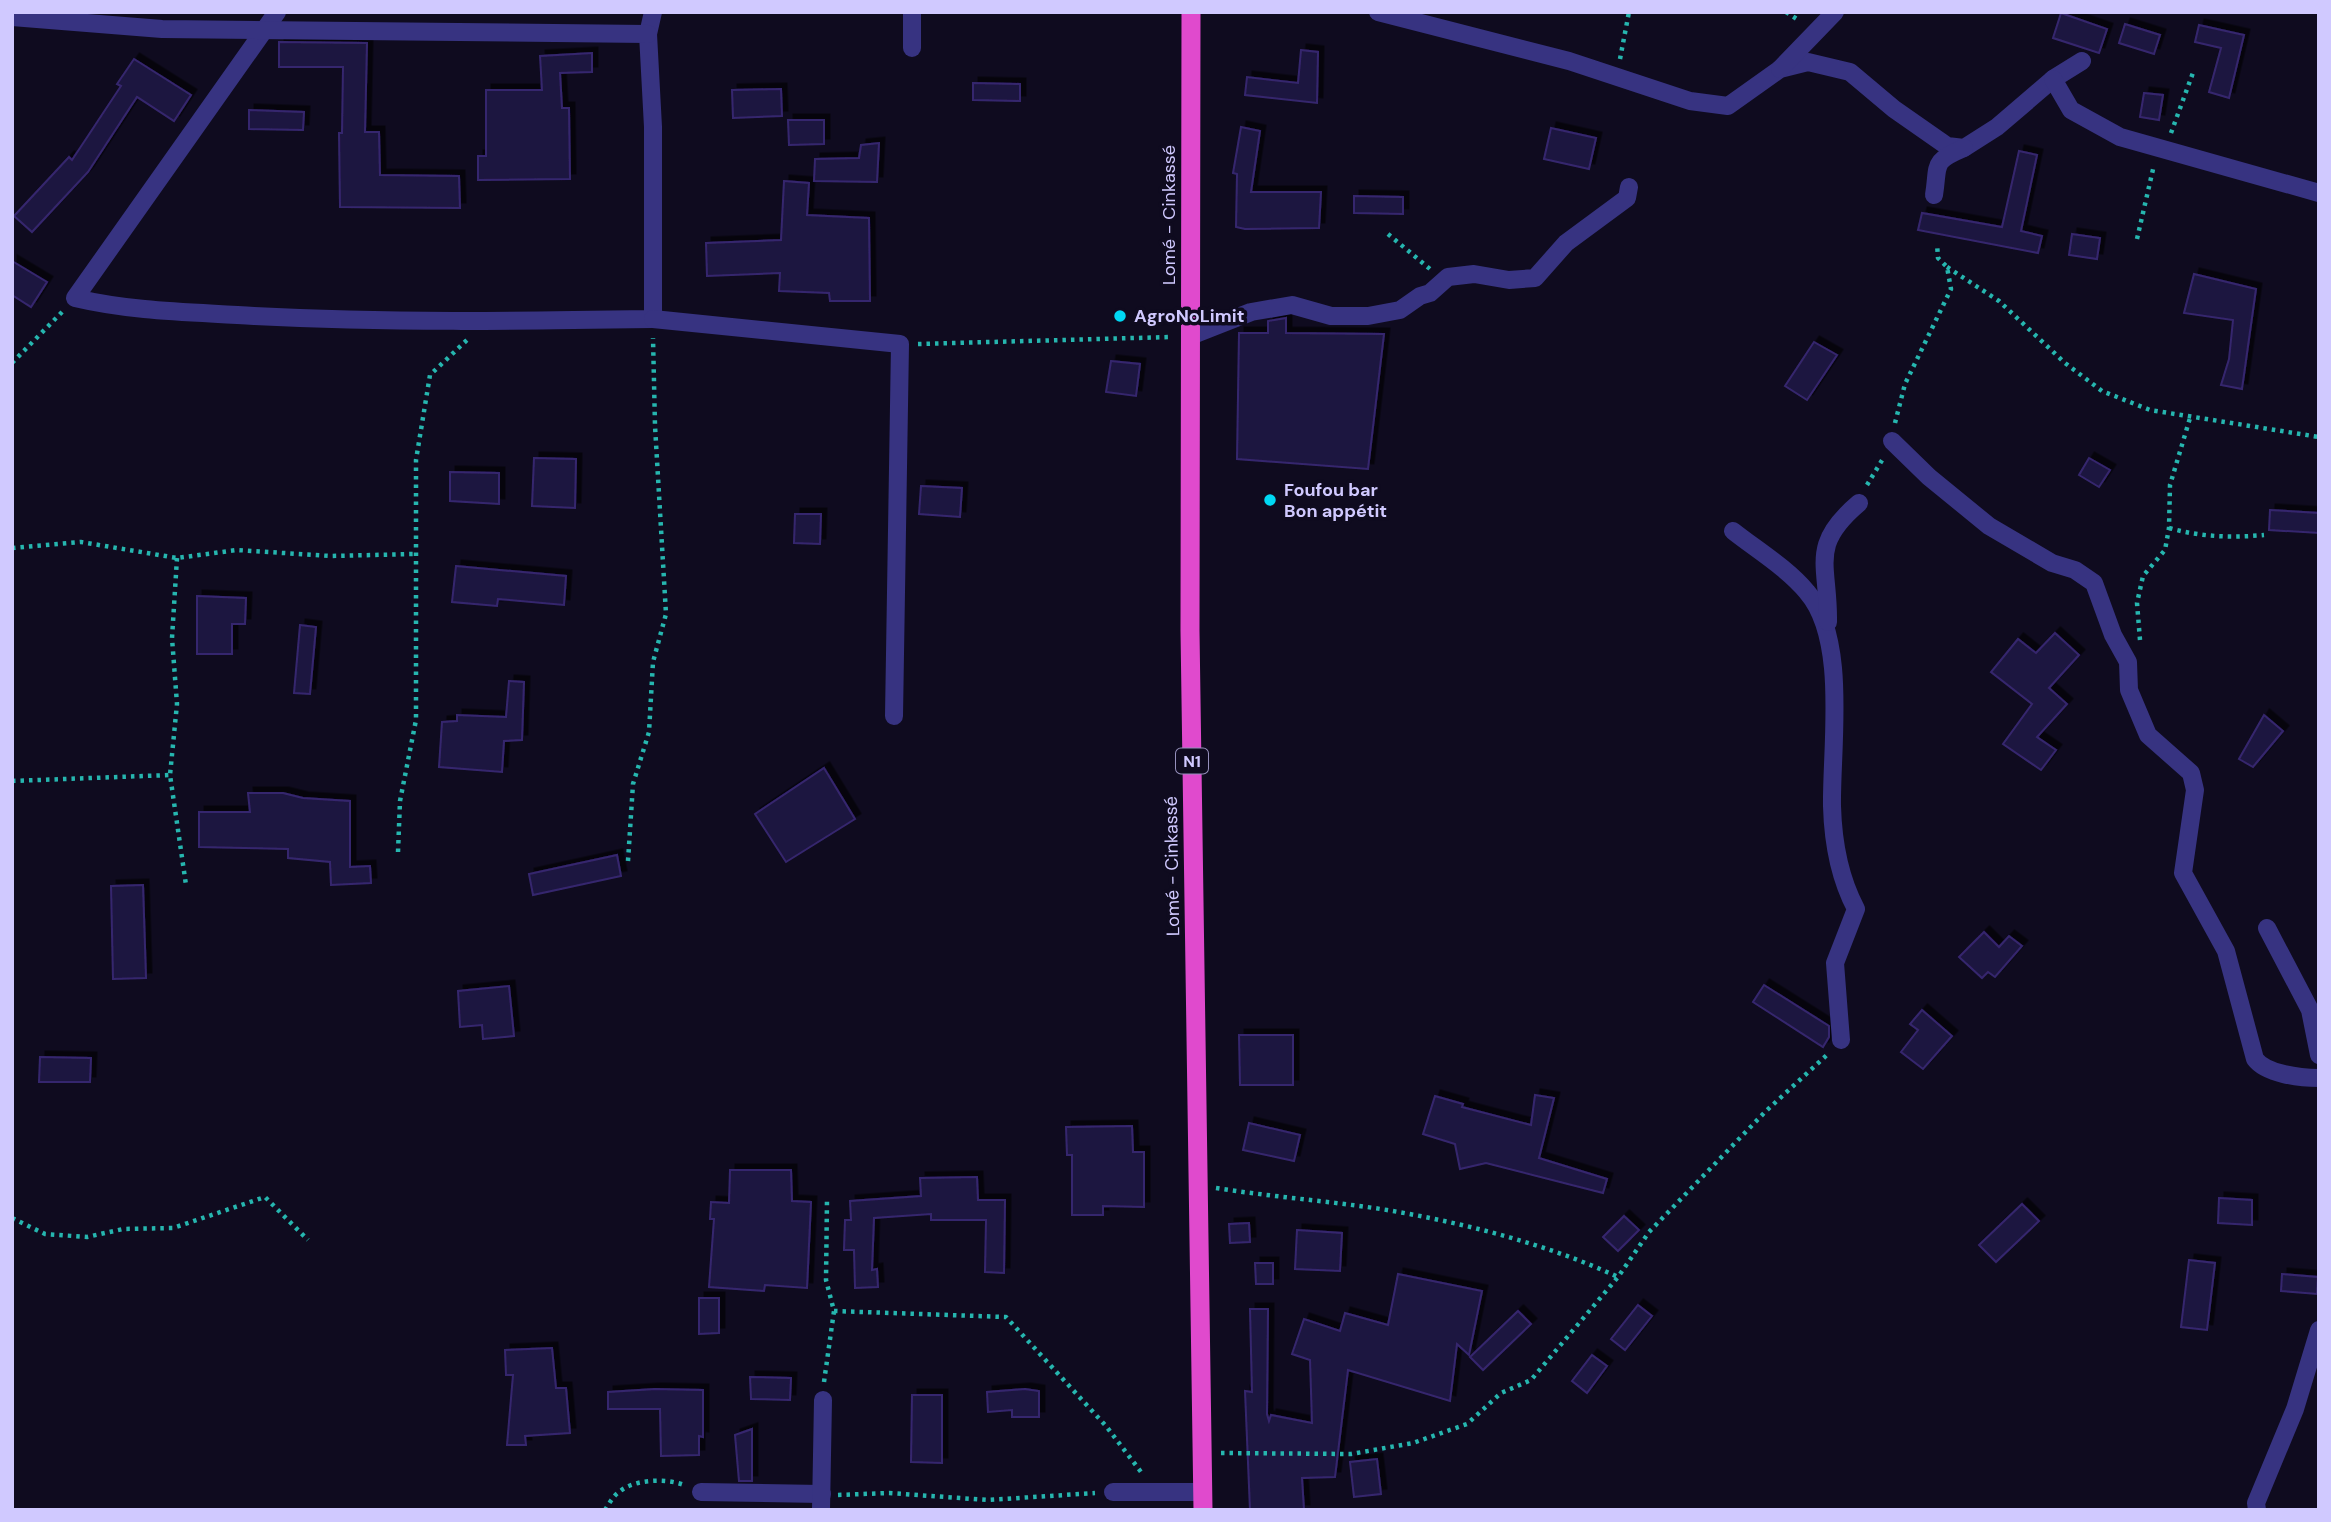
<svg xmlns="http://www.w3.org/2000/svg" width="2331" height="1522" viewBox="0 0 2331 1522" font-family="'DM Sans',sans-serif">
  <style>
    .building { fill: #1f1641; stroke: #36276e; stroke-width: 2; filter: url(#shadow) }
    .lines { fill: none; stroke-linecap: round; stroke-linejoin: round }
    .path { stroke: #26b6af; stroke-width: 4.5; stroke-dasharray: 3.5 5; stroke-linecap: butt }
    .minor { stroke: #373381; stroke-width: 18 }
    .trunk { stroke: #e04acd; stroke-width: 19 }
    .poi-dot { fill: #00d8f4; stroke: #0f0b1f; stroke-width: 2.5 }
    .labels { text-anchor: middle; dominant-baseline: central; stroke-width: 7; stroke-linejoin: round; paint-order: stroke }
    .shield { fill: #0f0b1f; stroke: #9690bc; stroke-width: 2 }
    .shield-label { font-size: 16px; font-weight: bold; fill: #d0c9ff }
    .street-label { font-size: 18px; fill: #d0c9ff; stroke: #0f0b1f }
    .poi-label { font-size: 18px; font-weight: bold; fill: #d0c9ff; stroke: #0f0b1f; text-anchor: start }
  </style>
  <defs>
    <filter id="shadow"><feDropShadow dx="5.5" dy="-5.5" stdDeviation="0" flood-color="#0009"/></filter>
  </defs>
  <rect width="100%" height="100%" fill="#0f0b1f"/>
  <g class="building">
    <path d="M2061,13l46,16 -8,24 -46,-15z"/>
    <path d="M2125,24l35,11 -6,19 -35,-11z"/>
    <path d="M2199,25l45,10 -15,63 -20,-6 12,-44 -26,-6z"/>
    <path d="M279,42l88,1 -2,89h14l1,43 79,1 1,32 -120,-1 -1,-74h3l1,-66h-64z"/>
    <path d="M1301,50l17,2 -1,51 -72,-8 2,-18 51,6z"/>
    <path d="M592,53v19l-32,1 2,35h7l1,71 -92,1v-24h8v-66h56l-2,-34z"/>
    <path d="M134,59l57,36 -17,26 -37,-24 -49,75 -56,60 -18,-16 55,-59 3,3 49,-74 -4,-2z"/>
    <path d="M973,83l47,1v17l-47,-1z"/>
    <path d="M781,89l1,27 -49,2 -1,-28z"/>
    <path d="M2144,93l19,2 -4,25 -19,-3z"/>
    <path d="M249,110l55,2 -1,18 -54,-1z"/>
    <path d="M788,120h36v24l-35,1z"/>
    <path d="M1241,127l19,4 -9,61h70l-2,36 -74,1 -9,-2 1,-53 -4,-1z"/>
    <path d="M1551,128l45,10 -7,31 -45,-10z"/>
    <path d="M879,143l-2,39 -63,-1 1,-22 44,-1 2,-13z"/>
    <path d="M2019,151l18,4 -16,76 21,5 -4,17 -120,-23 4,-17 80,14z"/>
    <path d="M784,181l25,2 -2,32 62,3 1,83h-40l-1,-8 -50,-2 1,-18 -73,3 -1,-33 75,-3z"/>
    <path d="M1354,196l49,1v17l-49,-1z"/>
    <path d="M2072,234l28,4 -3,21 -28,-4z"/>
    <path d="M12,261l35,21 -16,25 -19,-12z"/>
    <path d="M2194,274l62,15 -14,100 -21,-4 8,-26 4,-39 -49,-7z"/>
    <path d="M1286,318v15l98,1 -16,135 -131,-10 2,-126h29v-12z"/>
    <path d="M1814,342l23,13 -30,45 -22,-14z"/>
    <path d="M1111,361l29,3 -4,32 -30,-4z"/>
    <path d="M534,458l42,1 -1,49 -43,-2z"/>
    <path d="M2089,458l21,12 -11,17 -20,-12z"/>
    <path d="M450,472l49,1v31l-49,-3z"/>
    <path d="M921,486l41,2 -2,29 -41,-3z"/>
    <path d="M2270,510l49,3v20l-50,-3z"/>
    <path d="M795,514h26l-1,30 -26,-1z"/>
    <path d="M456,566l110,10 -2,29 -66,-6 -1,7 -45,-4z"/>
    <path d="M197,596l49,2 -1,26h-13v30h-35z"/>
    <path d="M300,625l16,2 -6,67 -16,-1z"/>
    <path d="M2055,633l24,22 -30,33 18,16 -30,33 19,13 -15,20 -38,-26 29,-40 -41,-32 27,-33 18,14z"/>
    <path d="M509,681l15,1 -2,58 -18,1 -2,31 -63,-5 3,-45 15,-1v-6l49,2z"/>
    <path d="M2264,715l19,16 -30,36 -14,-8z"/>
    <path d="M824,768l31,51 -69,43 -31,-48z"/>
    <path d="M248,793h35l20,5 47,3v66l20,-1 1,17 -40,2 -1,-23 -42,-4v-9l-89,-2v-35h51z"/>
    <path d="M617,855l4,21 -88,19 -4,-21z"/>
    <path d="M143,885l3,93 -33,1 -2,-93z"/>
    <path d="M1984,932l15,15 10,-11 13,10 -27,31 -7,-5 -6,6 -23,-21z"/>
    <path d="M1764,985l65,41v11l-6,10 -70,-45z"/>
    <path d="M509,986l5,50 -31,3 -1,-14 -22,2 -2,-36z"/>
    <path d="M1922,1010l30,26 -29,33 -22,-17 17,-22 -8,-6z"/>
    <path d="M1239,1035h54v50h-53z"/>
    <path d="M40,1057l51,1 -1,24h-51z"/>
    <path d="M1535,1095l19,3 -15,60 68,21 -4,14 -117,-30 -26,6 -5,-25 -32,-10 12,-38 28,8 -1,3 69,18z"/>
    <path d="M1249,1123l51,12 -6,26 -51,-11z"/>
    <path d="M1132,1126l1,26h11v55l-41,-1v9h-31v-60h-5l-1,-28z"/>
    <path d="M730,1170h61l1,31 19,1 -4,86 -42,-3 -1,6 -55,-4 5,-68h-4l1,-17 18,1z"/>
    <path d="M977,1177l1,23h27l-1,73 -19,-1 1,-52h-55v-6l-57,4 -2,52 5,-1 1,18 -23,1 -1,-38h-10l1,-30h6l-1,-19 71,-5 -1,-18z"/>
    <path d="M2219,1198l33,2v25l-34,-2z"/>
    <path d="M2022,1204l17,17 -43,41 -17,-17z"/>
    <path d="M1624,1216l15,14 -21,21 -15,-14z"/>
    <path d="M1249,1223l1,19 -20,1 -1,-19z"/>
    <path d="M1297,1230l45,3 -2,38 -45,-2z"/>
    <path d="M2189,1260l26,3 -8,67 -26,-3z"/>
    <path d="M1255,1263h18v21h-17z"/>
    <path d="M1398,1274l84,17 -13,64 -12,-11 -7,57 -102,-31 -13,107 -33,1 2,32h-54l-5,-119 7,1 -2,-83h18l-1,105 2,7 2,-6 41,8 -2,-63 -18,-6 12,-35 36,12 5,-18 43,12z"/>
    <path d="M2282,1274l36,3 -1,17 -36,-3z"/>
    <path d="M699,1298h20v35l-20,1z"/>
    <path d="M1638,1305l14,11 -27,34 -14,-11z"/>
    <path d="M1518,1311l13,13 -48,46 -13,-13z"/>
    <path d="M552,1348l4,40h10l4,45 -45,3 1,9h-19l6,-70h-7l-1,-25z"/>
    <path d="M1592,1355l15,11 -20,27 -15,-12z"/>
    <path d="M750,1377l41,1 -1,22 -39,-1z"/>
    <path d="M655,1389l48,1v47l-4,-1v19l-38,1 -1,-47h-52v-17z"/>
    <path d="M1025,1389l14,2v26h-27v-7l-24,2 -1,-20z"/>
    <path d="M912,1395h30v68l-31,-1z"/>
    <path d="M752,1429v52h-13l-4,-46z"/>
    <path d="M1377,1459l4,35 -27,3 -4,-35z"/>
  </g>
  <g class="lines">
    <g class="path">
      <path d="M1786,12l14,9"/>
      <path d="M1620,59l9,-47"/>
      <path d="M2171,133l23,-63"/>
      <path d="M1388,234l42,35"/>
      <path d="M2137,239l17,-74"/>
      <path d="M1947,267l52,34 66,62 37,28 48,19 169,27"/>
      <path d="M918,344l253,-7"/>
      <path d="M12,363l51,-52"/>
      <path d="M1895,423l10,-39 46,-95 -4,-22 -9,-9 -1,-14"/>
      <path d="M1867,485l17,-28"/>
      <path d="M2169,528c32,9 62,10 95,7"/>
      <path d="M12,548l69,-6 96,16 60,-8 93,6 84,-2"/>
      <path d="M177,558l-5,80 5,66 -7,71 16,110"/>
      <path d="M2140,640l-3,-37 6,-27 22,-26 4,-22 1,-43 20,-67"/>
      <path d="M12,781l158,-6"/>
      <path d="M398,852l2,-51 16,-81v-260l14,-85 38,-36"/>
      <path d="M628,861l5,-77 16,-52 4,-70 13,-48 -11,-188 -2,-88"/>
      <path d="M1216,1188c57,9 114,13 171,22 77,13 160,34 231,67"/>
      <path d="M12,1218l33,16 42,3 36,-8 50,-1 92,-31 43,43"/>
      <path d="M834,1311l172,6 100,109 35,46"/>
      <path d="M824,1382l10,-71 -8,-31 1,-81"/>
      <path d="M1221,1453l130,1 62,-11 54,-19 34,-31 30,-13 87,-103 31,-45 117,-121 62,-57"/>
      <path d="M838,1495l51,-2 99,7 107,-7"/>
      <path d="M605,1510c4,-6 8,-14 14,-18 15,-13 47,-14 65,-7"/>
    </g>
    <g class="minor">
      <path d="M277,12l-202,286c59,14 119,14 179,18 133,7 266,5 399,3v-192l-5,-93 5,-22"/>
      <path d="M1378,12l191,49 121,40 38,5 52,-37 28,-7 42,10 44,37 53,37 17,2 33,-21 56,-48 29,-18"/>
      <path d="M12,17l150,12 486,5"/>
      <path d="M912,48v-36"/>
      <path d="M1780,69l55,-57"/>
      <path d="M2053,79l18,31 49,27 199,56"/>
      <path d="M1934,195c5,-31 -3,-33 30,-47"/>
      <path d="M653,319l247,25 -6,372"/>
      <path d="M1190,336l61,-24 41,-7 39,11h37l32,-6 20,-14 10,-3 18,-16 26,-3 35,6 26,-2 31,-35 61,-45 2,-11"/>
      <path d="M1892,441l37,36 60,49 63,37 23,7 19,13 19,52 15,27 1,28 19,45 43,38 4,17 -12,83 43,78 29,108c11,15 45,19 64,19"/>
      <path d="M1733,531c24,19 54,37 74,61 41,47 24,155 25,214 1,37 7,71 24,103l-21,54 6,77"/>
      <path d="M1828,622c1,-57 -20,-76 31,-119"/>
      <path d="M2267,928l43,82 9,45"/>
      <path d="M701,1492l121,2"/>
      <path d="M1113,1492h90"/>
      <path d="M821,1510l2,-110"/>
      <path d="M2257,1510l-1,-7 39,-94 24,-79"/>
    </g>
    <path class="trunk" d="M1191,12l-1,619 13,879"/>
  </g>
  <g class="poi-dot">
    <circle cx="1120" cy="316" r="7"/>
    <circle cx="1270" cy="500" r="7"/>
  </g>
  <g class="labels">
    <rect class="shield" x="1176" y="748.5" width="32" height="25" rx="5"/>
    <g class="shield-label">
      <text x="1192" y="761">N1</text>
    </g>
    <g class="street-label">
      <text transform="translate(1169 215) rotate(-90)">Lomé - Cinkassé</text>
      <text transform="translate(1172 866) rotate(-91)">Lomé - Cinkassé</text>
    </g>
    <g class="poi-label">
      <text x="1134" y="316">AgroNoLimit</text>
      <text x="1284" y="490">Foufou bar<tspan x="1284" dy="21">Bon appétit</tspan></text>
    </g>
  </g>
  <rect width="2331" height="1522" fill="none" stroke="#d0c9ff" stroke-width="28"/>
</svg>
